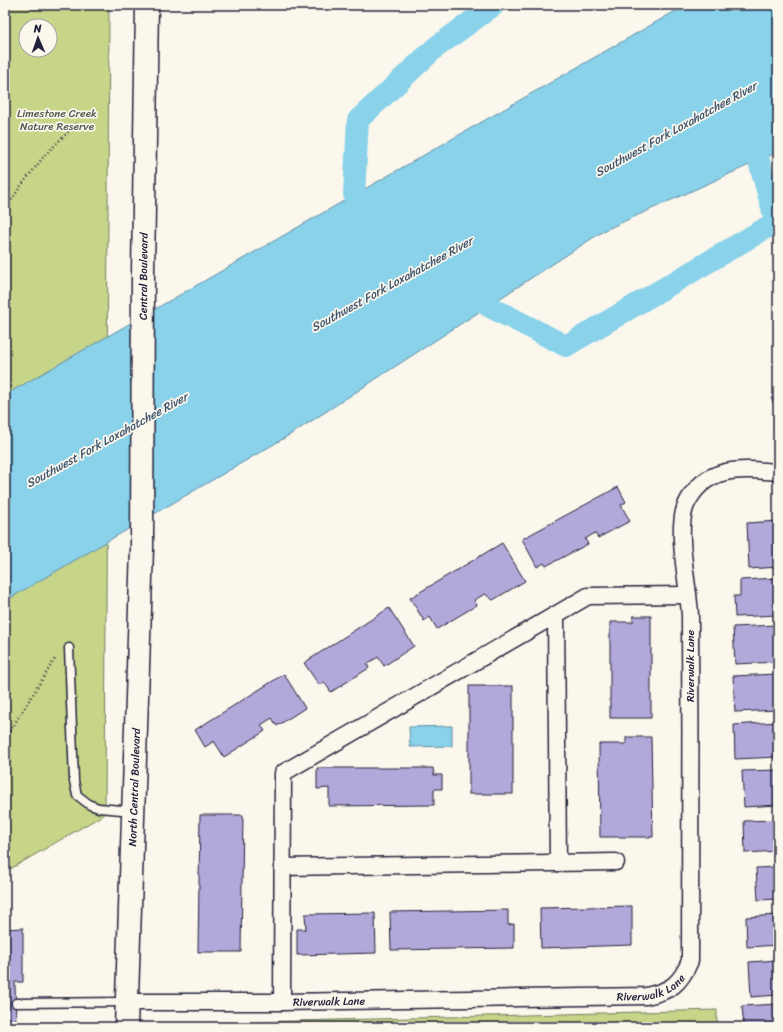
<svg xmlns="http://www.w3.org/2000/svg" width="783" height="1032" viewBox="0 0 783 1032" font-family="Sriracha,sans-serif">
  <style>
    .green { fill: #c7d589; stroke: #747c62; fill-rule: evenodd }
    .water { fill: #89d2ea; stroke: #608ca4 }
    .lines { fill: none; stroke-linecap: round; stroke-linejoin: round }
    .canal { stroke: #89d2ea; stroke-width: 22 }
    .building { fill: #b2a9da; stroke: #22223b }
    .lane-casing { stroke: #22223b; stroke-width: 11 }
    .street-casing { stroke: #22223b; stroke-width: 19 }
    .secondary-casing { stroke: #22223b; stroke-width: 25 }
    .path { stroke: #22223b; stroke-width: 2.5; stroke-dasharray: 1 3; stroke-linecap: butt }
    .lane { stroke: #fbf7ec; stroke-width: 8 }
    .street { stroke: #fbf7ec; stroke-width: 16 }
    .secondary { stroke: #fbf7ec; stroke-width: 22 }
    .labels { text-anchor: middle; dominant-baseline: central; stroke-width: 3.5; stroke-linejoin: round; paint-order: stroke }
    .park-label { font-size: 11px; fill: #545852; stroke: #fbf7ec }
    .street-label { font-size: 11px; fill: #22223b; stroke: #fbf7ec }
    .water-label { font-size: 12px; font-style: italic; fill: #415770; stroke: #fbf7ec }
  </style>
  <rect width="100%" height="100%" fill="#fbf7ec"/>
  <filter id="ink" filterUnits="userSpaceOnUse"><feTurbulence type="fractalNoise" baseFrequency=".025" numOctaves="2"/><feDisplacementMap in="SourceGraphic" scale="8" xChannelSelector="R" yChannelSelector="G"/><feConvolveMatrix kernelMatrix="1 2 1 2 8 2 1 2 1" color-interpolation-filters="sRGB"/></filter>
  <g filter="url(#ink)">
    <g class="green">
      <path d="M5,5h104l-4,809 -100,58zM26,26h24v24h-24z"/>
      <path d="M717,1010v17h-534v-3z"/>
    </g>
    <g class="water">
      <path d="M686,5h92v147l-173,78 -312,203 -288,168v-206z"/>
      <path d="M452,726v20l-42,1 -1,-20z"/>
    </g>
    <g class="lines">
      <g class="canal">
        <path d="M354,195l4,-75 77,-72 59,-43"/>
        <path d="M488,306l78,40 210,-124 -17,-61"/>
      </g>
    </g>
    <g class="building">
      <path d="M778,394v17l-7,-13z"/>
      <path d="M618,487l8,15 -5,3 9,16 -32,17 -3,-5 -10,6 3,5 -42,22 -2,-3 -7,4 -15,-28z"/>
      <path d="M778,521v46l-29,2 -2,-46z"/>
      <path d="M502,543l23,38 -32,19 -8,-6 -11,6 3,5 -40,24 -7,-12 -6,4 -14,-23z"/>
      <path d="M778,578v37l-43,2 -1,-21h6v-16z"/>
      <path d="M389,608l25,38 -30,20 -6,-9 -11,7 2,4 -38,24 -7,-10 -5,3 -15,-22z"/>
      <path d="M633,616h18v102h-41v-96h23z"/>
      <path d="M778,625v37l-43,2 -2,-37z"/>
      <path d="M284,674l21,34 -28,18 -5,-8 -11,7 4,6 -41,26 -10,-16 -9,6 -10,-17z"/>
      <path d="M778,674v36l-43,2 -2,-36z"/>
      <rect x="469" y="686" width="44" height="108"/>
      <path d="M778,722v35l-43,2 -1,-34z"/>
      <path d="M626,737h25l2,100h-53l-1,-93h27z"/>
      <path d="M317,768h116l1,7h8v14h-8v16l-105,1v-18l-12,1z"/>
      <path d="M778,770v35l-34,2 -2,-36z"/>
      <path d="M200,815h43l-2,137h-43z"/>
      <path d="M778,820v31l-33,2 -1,-32z"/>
      <path d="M778,867v32l-20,1 -2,-32z"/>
      <path d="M632,906v39l-91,3 -1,-40z"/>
      <path d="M508,910v15l6,-1v24l-123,2 -1,-38z"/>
      <path d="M375,913l1,40 -79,2v-26h9l-1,-15z"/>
      <path d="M778,915v30l-31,2 -1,-30z"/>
      <path d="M23,928v54h-8l1,45h-11v-98z"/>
      <path d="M778,960v35l-27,2 -2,-35z"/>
      <path d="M778,1004v23h-34l-2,-21z"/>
    </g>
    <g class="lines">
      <g class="lane-casing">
        <g id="lane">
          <path d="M69,648l5,133 3,14 13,10 9,3 34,3"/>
          <path d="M16,1003l111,-1"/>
        </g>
      </g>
      <g class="street-casing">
        <g id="street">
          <path d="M556,615l2,248"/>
          <path d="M282,867l334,-5"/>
          <path id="s1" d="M127,1002h155l364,-6c25,-5 34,-12 44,-35 0,-115 1,-230 0,-345 -1,-30 -15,-85 -4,-111 19,-41 56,-36 92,-33"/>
          <path d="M282,1002l1,-229 305,-177 100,-1"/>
        </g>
      </g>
      <g class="secondary-casing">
        <g id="secondary">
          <path id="s2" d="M126,1027l16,-479 1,-275 4,-268"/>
        </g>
      </g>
      <g class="path">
        <path d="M5,210l15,-23 25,-32 32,-32"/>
        <path d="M5,751l5,-20 45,-72"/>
      </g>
      <use href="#lane" class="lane"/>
      <use href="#street" class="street"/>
      <use href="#secondary" class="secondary"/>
    </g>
  </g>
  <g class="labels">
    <g class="park-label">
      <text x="57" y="113">Limestone Creek<tspan x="57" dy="13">Nature Reserve</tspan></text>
    </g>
    <g class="street-label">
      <text stroke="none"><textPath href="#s2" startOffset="751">Central Boulevard</textPath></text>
      <text transform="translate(690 666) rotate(-90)">Riverwalk Lane</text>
      <text stroke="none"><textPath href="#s2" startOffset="240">North Central Boulevard</textPath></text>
      <text stroke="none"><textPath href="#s1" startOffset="526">Riverwalk Lane</textPath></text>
      <text stroke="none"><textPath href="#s1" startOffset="202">Riverwalk Lane</textPath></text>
    </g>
    <g class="water-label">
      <text transform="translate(676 129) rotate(-29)">Southwest Fork Loxahatchee River</text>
      <text transform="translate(392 284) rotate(-29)">Southwest Fork Loxahatchee River</text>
      <text transform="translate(107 440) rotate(-29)">Southwest Fork Loxahatchee River</text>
    </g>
  </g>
  <rect width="783" height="1032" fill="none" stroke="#fbf7ec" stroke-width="20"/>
  <rect x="10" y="10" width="763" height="1012" fill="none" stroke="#22223b" stroke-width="1.5" filter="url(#ink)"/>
  <g transform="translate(38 38) rotate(358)"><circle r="19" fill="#fbf7ec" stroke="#a4a2a5"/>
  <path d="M0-3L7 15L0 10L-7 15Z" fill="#22223b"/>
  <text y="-6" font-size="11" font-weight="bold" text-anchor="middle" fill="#22223b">N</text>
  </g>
</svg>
